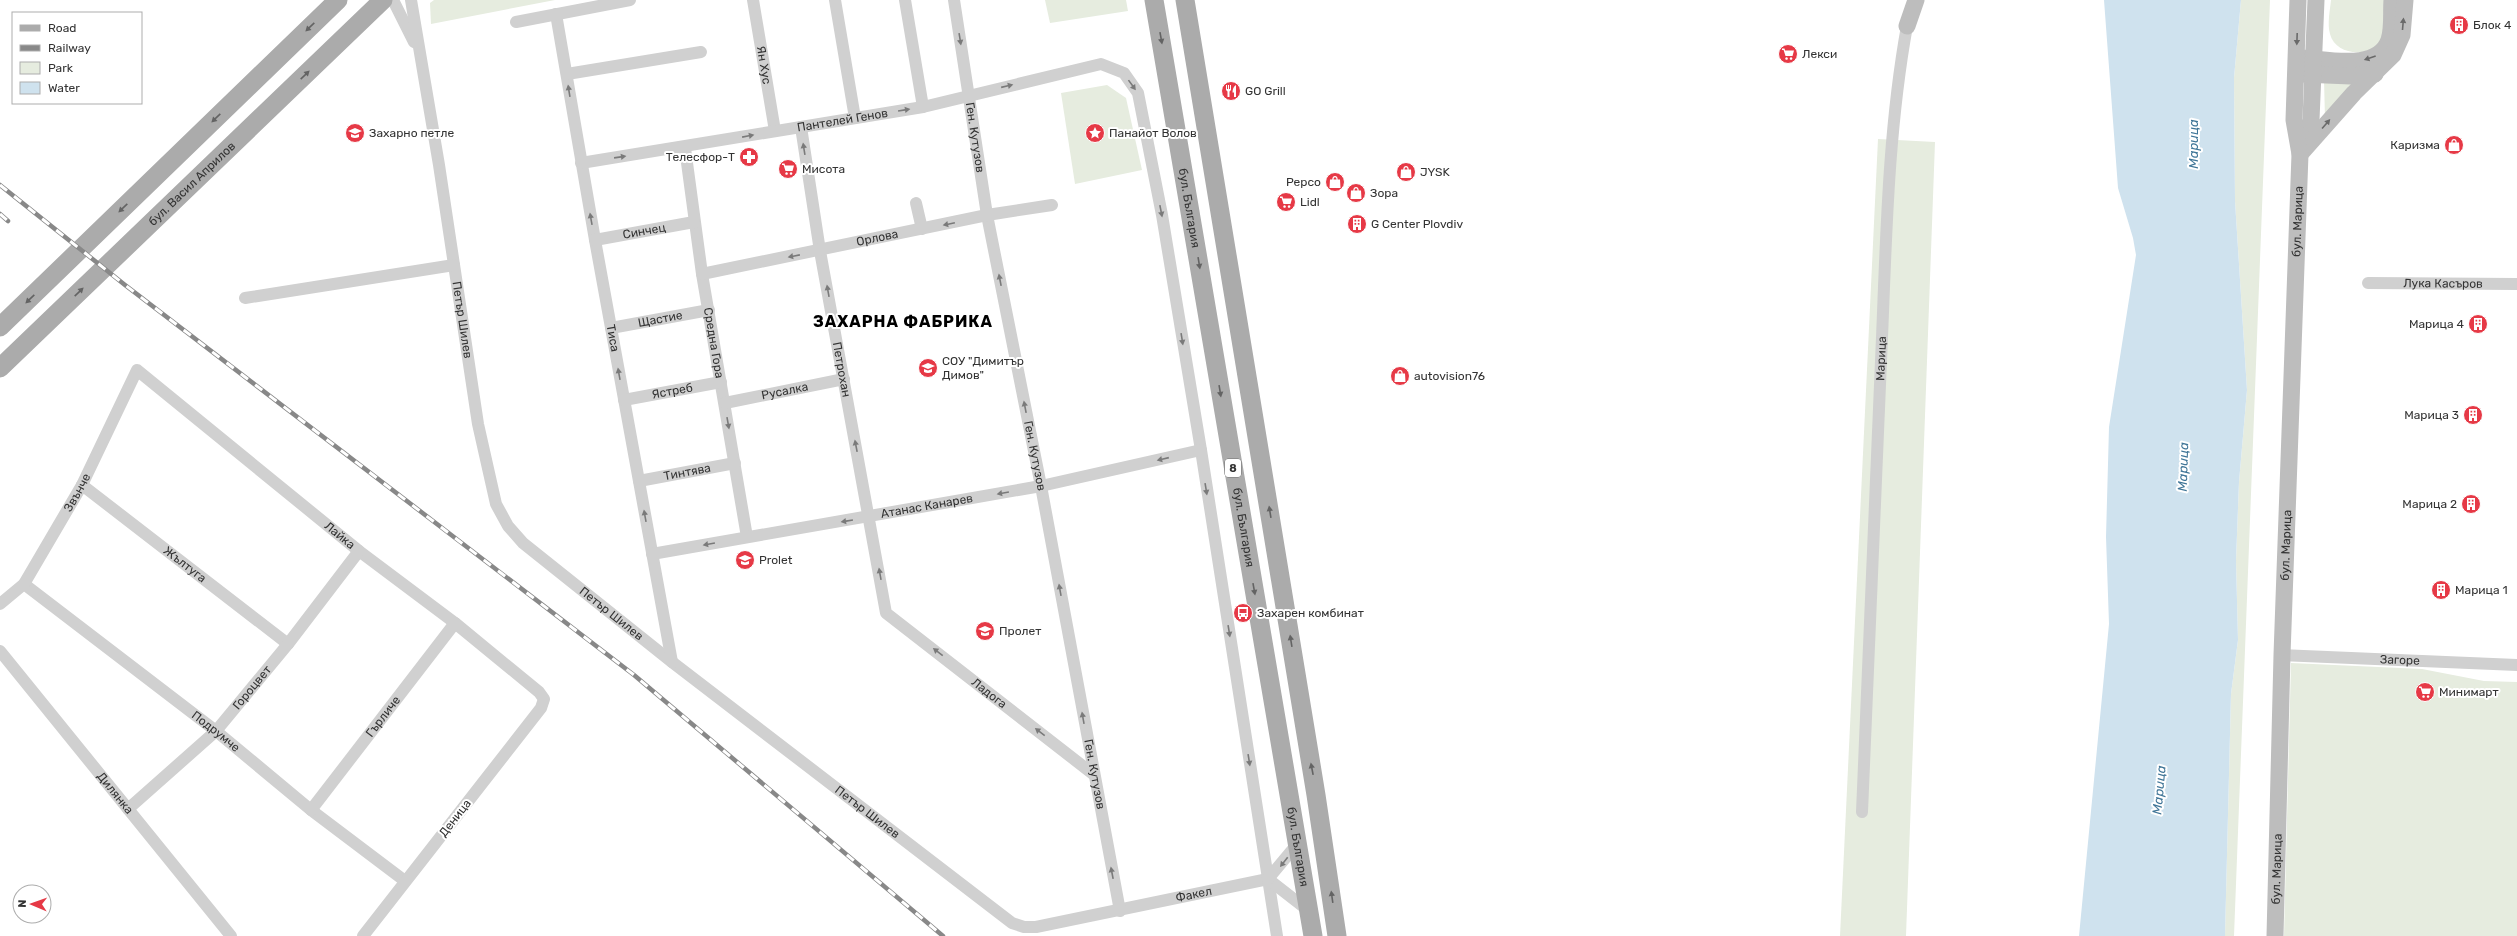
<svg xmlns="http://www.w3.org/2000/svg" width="2517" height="936" viewBox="0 0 2517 936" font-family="Rubik,sans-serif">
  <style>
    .green { fill: #e6ecdf }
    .water { fill: #cfe2ee }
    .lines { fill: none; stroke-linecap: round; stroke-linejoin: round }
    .street { stroke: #d0d0d0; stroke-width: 12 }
    .secondary { stroke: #bdbdbd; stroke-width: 17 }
    .primary { stroke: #ababab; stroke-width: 19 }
    .rail-casing { stroke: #888; stroke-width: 4.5 }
    .rail { stroke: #fff; stroke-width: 3; stroke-dasharray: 9; stroke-linecap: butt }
    .oneway { fill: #6a6a6a }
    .oneway2 { fill: #636363 }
    .oneway3 { fill: #7a7a7a }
    .labels { text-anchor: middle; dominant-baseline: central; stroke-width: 4; stroke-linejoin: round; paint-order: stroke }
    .shield { fill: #fff; stroke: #707070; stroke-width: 1 }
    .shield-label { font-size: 11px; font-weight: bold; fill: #333 }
    .poi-label { font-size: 12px; fill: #333; stroke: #fff; text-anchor: start }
    .street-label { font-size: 12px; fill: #333; stroke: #fff }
    .water-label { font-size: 13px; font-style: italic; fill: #3f7597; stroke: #fff }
    .district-label { font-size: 16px; font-weight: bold; letter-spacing: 1px; fill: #000; stroke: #fff }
  </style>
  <rect width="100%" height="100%" fill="#fff"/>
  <g class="green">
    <path d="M434,0h121l-124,24 -1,-21z"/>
    <path d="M1045,0h81l2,11 -78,12z"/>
    <path d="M2241,0h29l-36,936h-9l6,-242 7,-54 -2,-79 3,-79 8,-92 -12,-189 -1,-123z"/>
    <path d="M2331,0h57c-1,14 1,33 -10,44 -13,14 -43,10 -48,-10 -3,-10 0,-24 1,-34z"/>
    <path d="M2324,79l35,4 -34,36z"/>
    <path d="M1107,85l19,13 16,72 -67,14 -14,-91z"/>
    <path d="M1878,139l57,3 -29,794h-66z"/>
    <path d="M2291,663l131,6 62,12 33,1v254h-233z"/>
  </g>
  <path class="water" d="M2104,0h137l-7,78 1,123 12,189 -8,92 -3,79 2,79 -7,54 -6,242h-146l30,-312 -3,-87 3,-110 27,-172 -3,-17 -15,-50z"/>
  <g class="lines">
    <g class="street">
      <path d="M393,0l21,42"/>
      <path id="s1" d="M411,0l28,165 39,259 18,80 12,22 15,17 149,119 340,261 12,4h12l232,-48"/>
      <path id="s2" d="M753,0l22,131"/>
      <path d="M835,0l20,118"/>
      <path d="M905,0l18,107"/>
      <path id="s3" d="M954,0l33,215 54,271 79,425"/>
      <path id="s4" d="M556,14l39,226 77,422"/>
      <path d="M516,22l114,-22"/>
      <path d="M567,74l134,-22"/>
      <path id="s5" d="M801,127l19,124 66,362 207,161"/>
      <path id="s6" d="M685,148l17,126 45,263"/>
      <path id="s7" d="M581,163l342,-56 178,-43 23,9 14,20 24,122 39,235 76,486"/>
      <path d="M916,203l6,26"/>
      <path id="s8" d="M595,240l99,-18"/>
      <path id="s9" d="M702,274l285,-59 65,-10"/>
      <path id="s10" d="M2368,283l149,1"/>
      <path d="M245,298l209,-33"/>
      <path id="s11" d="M611,328l98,-18"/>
      <path id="s12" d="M624,400l97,-18"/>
      <path id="s13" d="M725,403l119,-24"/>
      <path id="s14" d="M639,481l96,-18"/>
      <path id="s15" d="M82,485l206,159"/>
      <path id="s16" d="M652,554l389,-68 160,-36"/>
      <path id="s17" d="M24,584l192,147 95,79 94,71"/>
      <path id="s18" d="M0,604l24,-20 58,-99 55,-115 222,181 96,72 84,69 5,7 -3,9 -178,228"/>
      <path id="s19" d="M0,651l231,285"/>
      <path id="s20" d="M2282,655l235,10"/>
      <path id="s21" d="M128,809l88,-78 72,-87 71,-93"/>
      <path id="s22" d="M311,810l144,-187"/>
      <path id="s23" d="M1862,812c6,-150 13,-300 19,-451 5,-111 6,-225 26,-335"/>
      <path d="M1268,879l41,32"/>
      <path d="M1268,879l30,-36"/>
    </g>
    <g class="secondary">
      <path d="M1907,26l9,-26"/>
      <path d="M2302,58c25,1 76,14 87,-18 4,-12 2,-28 3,-40"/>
      <path d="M2302,74l49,2 24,-2"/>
      <path d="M2303,146l8,-26 5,-120"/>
      <path d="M2300,154l54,-61 39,-38 9,-20 3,-35"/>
      <path id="s24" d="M2275,936l7,-281 18,-501 -6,-34 4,-120"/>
    </g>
    <g class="primary">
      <path id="s25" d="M1154,0l159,936"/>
      <path d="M1185,0l131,795 21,141"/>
      <path d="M0,327l338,-327"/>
      <path id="s26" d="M0,368l383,-368"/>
    </g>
    <g class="rail-casing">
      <g id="rail">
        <path d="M0,185l125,100 509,390 309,261"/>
        <path d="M0,214l8,7"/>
      </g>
    </g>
    <use href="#rail" class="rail"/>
  </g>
  <defs><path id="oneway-solid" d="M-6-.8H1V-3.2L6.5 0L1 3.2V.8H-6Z"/></defs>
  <g class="oneway">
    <use href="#oneway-solid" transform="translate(2403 24) rotate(-85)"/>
    <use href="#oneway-solid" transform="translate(2297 39) rotate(92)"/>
    <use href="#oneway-solid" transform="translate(2370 58) rotate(161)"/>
    <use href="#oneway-solid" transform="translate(2326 124) rotate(-49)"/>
  </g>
  <g class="oneway2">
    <use href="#oneway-solid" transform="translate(310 27) rotate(136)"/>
    <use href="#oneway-solid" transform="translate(1161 38) rotate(80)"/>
    <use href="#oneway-solid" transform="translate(305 75) rotate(-44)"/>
    <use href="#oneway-solid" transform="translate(216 118) rotate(136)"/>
    <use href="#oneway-solid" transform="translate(123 208) rotate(136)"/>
    <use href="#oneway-solid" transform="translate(1199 263) rotate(81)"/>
    <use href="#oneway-solid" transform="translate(79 292) rotate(-44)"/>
    <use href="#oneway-solid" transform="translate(30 299) rotate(136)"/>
    <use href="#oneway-solid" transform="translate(1220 391) rotate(81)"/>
    <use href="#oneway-solid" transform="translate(1270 512) rotate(-99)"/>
    <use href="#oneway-solid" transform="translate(1254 589) rotate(80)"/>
    <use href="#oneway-solid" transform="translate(1291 641) rotate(-99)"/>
    <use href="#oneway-solid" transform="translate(1312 769) rotate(-101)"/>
    <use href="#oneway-solid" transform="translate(1332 897) rotate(-98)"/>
  </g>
  <g class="oneway3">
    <use href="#oneway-solid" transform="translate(960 39) rotate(81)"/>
    <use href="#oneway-solid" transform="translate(1132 85) rotate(54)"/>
    <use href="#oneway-solid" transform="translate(1007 86) rotate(-13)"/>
    <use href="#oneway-solid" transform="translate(569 91) rotate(-99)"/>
    <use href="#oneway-solid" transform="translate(904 110) rotate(-9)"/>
    <use href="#oneway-solid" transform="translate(748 136) rotate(-11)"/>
    <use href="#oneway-solid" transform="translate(804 149) rotate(-99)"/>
    <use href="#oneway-solid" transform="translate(620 157) rotate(-8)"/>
    <use href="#oneway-solid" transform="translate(1161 211) rotate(79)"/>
    <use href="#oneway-solid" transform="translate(591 219) rotate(-100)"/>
    <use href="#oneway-solid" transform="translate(949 224) rotate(168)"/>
    <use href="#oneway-solid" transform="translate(794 256) rotate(169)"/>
    <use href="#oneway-solid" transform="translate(1000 280) rotate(-101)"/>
    <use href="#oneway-solid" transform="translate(828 291) rotate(-100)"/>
    <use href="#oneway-solid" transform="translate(1182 339) rotate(81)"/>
    <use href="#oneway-solid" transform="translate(619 374) rotate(-100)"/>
    <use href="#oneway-solid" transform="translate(1025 407) rotate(-101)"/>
    <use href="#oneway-solid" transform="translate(728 423) rotate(80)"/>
    <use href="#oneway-solid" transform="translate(856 446) rotate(-101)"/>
    <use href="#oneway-solid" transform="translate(1163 459) rotate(167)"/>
    <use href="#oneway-solid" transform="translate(1206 489) rotate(81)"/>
    <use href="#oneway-solid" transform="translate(1003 493) rotate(170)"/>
    <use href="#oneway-solid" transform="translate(645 516) rotate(-100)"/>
    <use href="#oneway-solid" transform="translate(847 521) rotate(171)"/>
    <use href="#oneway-solid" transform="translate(709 544) rotate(170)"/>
    <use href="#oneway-solid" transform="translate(880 574) rotate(-100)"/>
    <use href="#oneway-solid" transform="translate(1060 590) rotate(-100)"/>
    <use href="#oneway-solid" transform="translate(1229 631) rotate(81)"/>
    <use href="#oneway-solid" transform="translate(938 652) rotate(-142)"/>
    <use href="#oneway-solid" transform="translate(1083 718) rotate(-100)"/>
    <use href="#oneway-solid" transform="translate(1040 732) rotate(-142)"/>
    <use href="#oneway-solid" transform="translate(1249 760) rotate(81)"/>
    <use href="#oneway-solid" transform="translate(1284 862) rotate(128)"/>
    <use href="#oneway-solid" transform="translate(1112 873) rotate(-101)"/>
  </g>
  <defs>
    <g id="building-disc" transform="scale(1)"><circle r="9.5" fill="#e63946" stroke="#fff"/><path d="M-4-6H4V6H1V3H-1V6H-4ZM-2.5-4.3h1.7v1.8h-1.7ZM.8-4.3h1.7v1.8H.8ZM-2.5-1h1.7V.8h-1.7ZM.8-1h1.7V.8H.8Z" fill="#fff"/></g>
    <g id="supermarket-disc" transform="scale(1)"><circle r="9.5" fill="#e63946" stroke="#fff"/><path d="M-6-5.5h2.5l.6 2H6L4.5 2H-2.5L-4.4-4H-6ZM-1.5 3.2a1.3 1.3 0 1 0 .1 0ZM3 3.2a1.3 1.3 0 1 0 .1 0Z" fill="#fff"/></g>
    <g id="restaurant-disc" transform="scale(1)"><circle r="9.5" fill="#e63946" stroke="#fff"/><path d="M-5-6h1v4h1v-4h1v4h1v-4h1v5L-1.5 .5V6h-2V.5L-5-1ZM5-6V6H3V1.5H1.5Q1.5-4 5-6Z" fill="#fff"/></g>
    <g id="school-disc" transform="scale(1)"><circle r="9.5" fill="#e63946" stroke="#fff"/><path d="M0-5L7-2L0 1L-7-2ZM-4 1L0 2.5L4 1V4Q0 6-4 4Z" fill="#fff"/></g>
    <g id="sight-disc" transform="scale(1)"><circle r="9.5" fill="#e63946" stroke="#fff"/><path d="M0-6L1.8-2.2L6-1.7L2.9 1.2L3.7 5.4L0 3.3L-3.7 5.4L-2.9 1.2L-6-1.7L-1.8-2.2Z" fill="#fff"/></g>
    <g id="shop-disc" transform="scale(1)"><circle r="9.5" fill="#e63946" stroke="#fff"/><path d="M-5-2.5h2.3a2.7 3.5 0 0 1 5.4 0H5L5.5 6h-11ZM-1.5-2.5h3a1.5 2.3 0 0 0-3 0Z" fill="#fff"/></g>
    <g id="pharmacy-disc" transform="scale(1)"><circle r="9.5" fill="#e63946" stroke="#fff"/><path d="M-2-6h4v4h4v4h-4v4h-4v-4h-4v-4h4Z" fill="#fff"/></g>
    <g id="bus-disc" transform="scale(1)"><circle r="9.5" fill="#e63946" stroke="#fff"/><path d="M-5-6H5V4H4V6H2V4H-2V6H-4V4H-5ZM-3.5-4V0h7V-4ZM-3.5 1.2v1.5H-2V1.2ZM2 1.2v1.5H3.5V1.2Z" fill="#fff"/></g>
  </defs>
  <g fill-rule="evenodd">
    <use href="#building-disc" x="2459" y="25"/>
    <use href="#supermarket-disc" x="1788" y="54"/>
    <use href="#restaurant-disc" x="1231" y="91"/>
    <use href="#school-disc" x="355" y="133"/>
    <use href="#sight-disc" x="1095" y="133"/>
    <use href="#shop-disc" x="2454" y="145"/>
    <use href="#pharmacy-disc" x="749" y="157"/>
    <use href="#supermarket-disc" x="788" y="169"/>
    <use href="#shop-disc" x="1406" y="172"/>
    <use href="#shop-disc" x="1335" y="182"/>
    <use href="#shop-disc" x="1356" y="193"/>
    <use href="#supermarket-disc" x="1286" y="202"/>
    <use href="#building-disc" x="1357" y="224"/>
    <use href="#building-disc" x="2478" y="324"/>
    <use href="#school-disc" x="928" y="368"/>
    <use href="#shop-disc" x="1400" y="376"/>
    <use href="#building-disc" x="2473" y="415"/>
    <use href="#building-disc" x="2471" y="504"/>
    <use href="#school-disc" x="745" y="560"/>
    <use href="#building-disc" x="2441" y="590"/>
    <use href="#bus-disc" x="1243" y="613"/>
    <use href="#school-disc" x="985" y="631"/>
    <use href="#supermarket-disc" x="2425" y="692"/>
  </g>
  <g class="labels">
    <rect class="shield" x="1225" y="459" width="16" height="18" rx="3"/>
    <g class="shield-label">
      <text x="1233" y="468">8</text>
    </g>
    <g class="poi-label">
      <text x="2473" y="25">Блок 4</text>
      <text x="1802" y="54">Лекси</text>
      <text x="1245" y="91">GO Grill</text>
      <text x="369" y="133">Захарно петле</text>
      <text x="1109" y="133">Панайот Волов</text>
      <text x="2440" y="145" text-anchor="end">Каризма</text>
      <text x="735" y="157" text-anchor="end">Телесфор-Т</text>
      <text x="802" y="169">Мисота</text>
      <text x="1420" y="172">JYSK</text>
      <text x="1321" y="182" text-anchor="end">Pepco</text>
      <text x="1370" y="193">Зора</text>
      <text x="1300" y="202">Lidl</text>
      <text x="1371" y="224">G Center Plovdiv</text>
      <text x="2464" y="324" text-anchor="end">Марица 4</text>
      <text x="942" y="361">СОУ "Димитър<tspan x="942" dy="14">Димов"</tspan></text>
      <text x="1414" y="376">autovision76</text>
      <text x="2459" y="415" text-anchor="end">Марица 3</text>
      <text x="2457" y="504" text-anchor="end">Марица 2</text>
      <text x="759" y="560">Prolet</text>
      <text x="2455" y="590">Марица 1</text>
      <text x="1257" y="613">Захарен комбинат</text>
      <text x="999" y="631">Пролет</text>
      <text x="2439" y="692">Минимарт</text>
    </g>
    <g class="street-label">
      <text stroke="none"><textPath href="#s2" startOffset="66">Ян Хус</textPath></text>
      <text stroke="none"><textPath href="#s7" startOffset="265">Пантелей Генов</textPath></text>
      <text stroke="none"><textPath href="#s3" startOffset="139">Ген. Кутузов</textPath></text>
      <text stroke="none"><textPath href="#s26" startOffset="266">бул. Васил Априлов</textPath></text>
      <text stroke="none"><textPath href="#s25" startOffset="211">бул. България</textPath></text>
      <text stroke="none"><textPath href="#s24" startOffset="715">бул. Марица</textPath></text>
      <text stroke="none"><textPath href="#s8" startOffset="50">Синчец</textPath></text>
      <text stroke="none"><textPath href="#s9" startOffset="179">Орлова</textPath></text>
      <text stroke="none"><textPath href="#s10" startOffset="75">Лука Касъров</textPath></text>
      <text stroke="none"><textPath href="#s11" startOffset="50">Щастие</textPath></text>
      <text stroke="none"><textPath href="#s1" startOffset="324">Петър Шилев</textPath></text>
      <text stroke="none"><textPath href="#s4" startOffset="329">Тиса</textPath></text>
      <text stroke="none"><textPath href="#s6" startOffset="197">Средна Гора</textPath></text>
      <text stroke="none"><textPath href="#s23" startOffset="454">Марица</textPath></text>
      <text stroke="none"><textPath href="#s5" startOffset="246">Петрохан</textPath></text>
      <text stroke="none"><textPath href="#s12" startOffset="49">Ястреб</textPath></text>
      <text stroke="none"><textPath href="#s13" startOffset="61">Русалка</textPath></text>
      <text stroke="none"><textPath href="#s3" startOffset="463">Ген. Кутузов</textPath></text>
      <text stroke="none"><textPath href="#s14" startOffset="49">Тинтява</textPath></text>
      <text stroke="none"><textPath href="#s18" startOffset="137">Звънче</textPath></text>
      <text stroke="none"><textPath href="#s16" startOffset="279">Атанас Канарев</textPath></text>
      <text stroke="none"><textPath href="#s25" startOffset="535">бул. България</textPath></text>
      <text stroke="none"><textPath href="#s18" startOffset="535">Лайка</textPath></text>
      <text stroke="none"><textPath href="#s24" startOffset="391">бул. Марица</textPath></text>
      <text stroke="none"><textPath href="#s15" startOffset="130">Жълтуга</textPath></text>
      <text stroke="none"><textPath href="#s1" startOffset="672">Петър Шилев</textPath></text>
      <text stroke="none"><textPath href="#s20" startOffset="118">Загоре</textPath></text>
      <text stroke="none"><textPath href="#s21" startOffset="174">Гороцвет</textPath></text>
      <text stroke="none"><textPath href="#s5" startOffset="624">Ладога</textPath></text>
      <text stroke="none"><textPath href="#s22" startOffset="118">Гърличе</textPath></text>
      <text stroke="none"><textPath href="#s17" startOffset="242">Подрумче</textPath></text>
      <text stroke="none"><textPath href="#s3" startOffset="787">Ген. Кутузов</textPath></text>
      <text stroke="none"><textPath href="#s19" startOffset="183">Дилянка</textPath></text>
      <text stroke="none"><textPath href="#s1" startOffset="996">Петър Шилев</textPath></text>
      <text transform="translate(455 818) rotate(-52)">Деница</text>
      <text stroke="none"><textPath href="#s25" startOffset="859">бул. България</textPath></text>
      <text stroke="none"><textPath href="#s24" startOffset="67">бул. Марица</textPath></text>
      <text stroke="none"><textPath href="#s1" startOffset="1364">Факел</textPath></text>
    </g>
    <g class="water-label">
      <text transform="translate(2193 144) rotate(-90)">Марица</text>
      <text transform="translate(2183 467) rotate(-88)">Марица</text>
      <text transform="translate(2159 790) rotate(-85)">Марица</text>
    </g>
    <g class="district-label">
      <text x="903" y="321">ЗАХАРНА ФАБРИКА</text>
    </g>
  </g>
  <rect x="12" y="12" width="130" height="92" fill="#ffffff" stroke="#adadad"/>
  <rect x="20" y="25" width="20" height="6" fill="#ababab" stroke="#adadad"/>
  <text x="48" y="32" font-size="12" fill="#333333">Road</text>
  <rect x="20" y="45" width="20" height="6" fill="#888888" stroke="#adadad"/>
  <text x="48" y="52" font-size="12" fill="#333333">Railway</text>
  <rect x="20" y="62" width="20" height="12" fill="#e6ecdf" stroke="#adadad"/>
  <text x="48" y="72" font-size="12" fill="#333333">Park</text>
  <rect x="20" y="82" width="20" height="12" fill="#cfe2ee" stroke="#adadad"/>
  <text x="48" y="92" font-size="12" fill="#333333">Water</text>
  <g transform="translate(32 904) rotate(272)"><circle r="19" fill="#ffffff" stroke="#adadad"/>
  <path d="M0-3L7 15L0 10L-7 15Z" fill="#e63946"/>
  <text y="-6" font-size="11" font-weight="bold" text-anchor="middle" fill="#333333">N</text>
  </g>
</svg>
